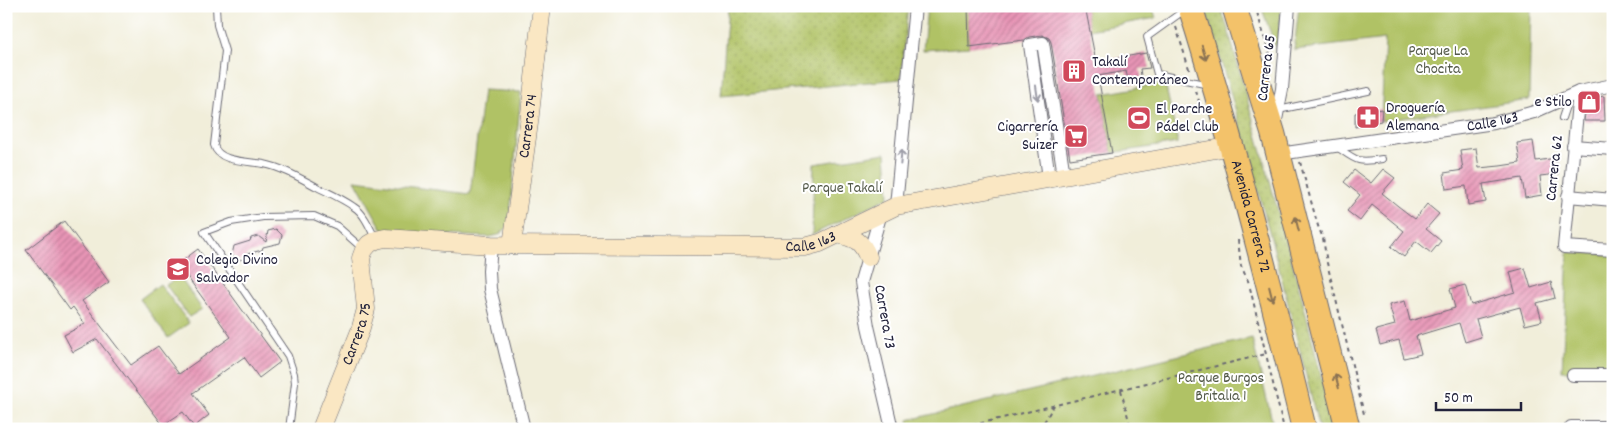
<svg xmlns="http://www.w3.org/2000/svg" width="1619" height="435" viewBox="0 0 1619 435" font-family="Dekko,sans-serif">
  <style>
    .grass { fill: url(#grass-dots); stroke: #697250 }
    .park { fill: #b0c265; stroke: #697250 }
    .building { fill: url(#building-hatch) }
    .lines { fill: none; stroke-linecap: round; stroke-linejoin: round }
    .lane-casing { stroke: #6a6973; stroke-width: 8 }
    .street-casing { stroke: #6a6973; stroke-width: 14 }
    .secondary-casing { stroke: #6a6973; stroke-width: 19 }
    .highway-casing { stroke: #6a6973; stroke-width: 26 }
    .path { stroke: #6a6973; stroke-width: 2; stroke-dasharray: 4 4; stroke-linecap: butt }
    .lane { stroke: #fff; stroke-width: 6 }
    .street { stroke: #fff; stroke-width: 12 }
    .secondary { stroke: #fae7c3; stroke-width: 18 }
    .highway { stroke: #f3c26a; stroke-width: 24 }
    .oneway { stroke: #8a7252 }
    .oneway2 { stroke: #9c9ca7 }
    .labels { text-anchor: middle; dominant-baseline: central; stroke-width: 4; stroke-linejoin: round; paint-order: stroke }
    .park-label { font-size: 16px; fill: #545a4a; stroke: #fff }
    .poi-label { font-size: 16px; fill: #22223b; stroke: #fff; text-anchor: start }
    .street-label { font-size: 16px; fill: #22223b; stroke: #fff }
  </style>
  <defs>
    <pattern id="grass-dots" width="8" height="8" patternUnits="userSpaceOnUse" patternTransform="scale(1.25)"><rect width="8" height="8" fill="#b0c265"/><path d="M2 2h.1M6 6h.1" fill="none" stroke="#97a659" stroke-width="1.8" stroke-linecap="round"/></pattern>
    <pattern id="building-hatch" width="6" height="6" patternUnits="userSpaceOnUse" patternTransform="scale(1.25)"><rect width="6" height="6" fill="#e895b6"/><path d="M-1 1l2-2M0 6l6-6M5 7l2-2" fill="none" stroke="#bc7995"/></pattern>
  </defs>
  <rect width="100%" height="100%" fill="#fff"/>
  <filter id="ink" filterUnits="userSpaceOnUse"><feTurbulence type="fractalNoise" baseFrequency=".02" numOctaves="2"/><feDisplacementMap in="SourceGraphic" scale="10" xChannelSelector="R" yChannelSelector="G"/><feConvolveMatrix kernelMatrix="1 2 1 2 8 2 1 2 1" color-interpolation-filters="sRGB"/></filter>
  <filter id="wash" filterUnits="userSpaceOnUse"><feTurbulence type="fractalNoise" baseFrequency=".0096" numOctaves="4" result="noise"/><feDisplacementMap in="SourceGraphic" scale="20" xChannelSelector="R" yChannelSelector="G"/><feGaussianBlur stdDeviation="1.12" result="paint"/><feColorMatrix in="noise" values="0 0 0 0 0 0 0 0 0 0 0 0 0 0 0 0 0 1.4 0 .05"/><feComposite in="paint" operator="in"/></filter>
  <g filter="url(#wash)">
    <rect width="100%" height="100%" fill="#f1eeda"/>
    <g class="grass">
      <path d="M728,6h180l-7,73 -180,17z"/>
      <path d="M1204,6h16l8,23 74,269 32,131h-15c-34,-142 -71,-283 -115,-423z"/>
    </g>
    <g class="park">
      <path d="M927,6h41l1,41 -46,3z"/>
      <path d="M1085,6h67l4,12 -67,12z"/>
      <path d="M1261,6h21l-5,45z"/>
      <path d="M1299,6h232l-2,94 -148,21 4,-82 -91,11z"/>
      <path d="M1165,83l13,60 -66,10 -10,-59z"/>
      <path d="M483,90l38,2 -12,134 -10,9 -10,2 -105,-5 -29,-52 115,14z"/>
      <path d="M886,153l3,44 -77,38 2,-71z"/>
      <path d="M1568,252l45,3v116h-51z"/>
      <path d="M179,276l23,33 -13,8 -23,-32z"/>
      <path d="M160,284l29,39 -21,15 -28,-39z"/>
      <path d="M1252,338l22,91h-364l-2,-9z"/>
    </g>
    <g id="blocks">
      <g class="building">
        <path d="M968,6h117l11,56 50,-9 4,15 -10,1 2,13 -13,2 -3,-13 -28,5 14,77 -42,6 -19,-117 -2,-4 -7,-3 -13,2 -5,3 -55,7z"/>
        <path d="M1604,96l1,25h-21l3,-22z"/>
        <path d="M1382,109l-1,12 -26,6v-14z"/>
        <path d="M1533,141l3,20 20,-3 2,16 -18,2 2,19 -17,3 -3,-20 -39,6 3,18 -18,3 -2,-19 -20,3 -2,-16 19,-3 -3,-20 16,-2 3,20 21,-2 20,-3 -3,-20z"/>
        <path d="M1383,169l12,9 -13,15 16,13 17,13 12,-15 12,10 -13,15 15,12 -10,12 -15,-12 -12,16 -13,-10 13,-16 -32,-26 -12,16 -13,-10 13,-16 -16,-13 10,-12 17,13z"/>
        <path d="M64,221l45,61 -27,19 49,64 27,-19 21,28 52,-37 -53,-73 20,-15 82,113 -21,16 -15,-21 -51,36 16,22 -15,12 -11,-15 -20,13 -66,-86 -24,13 -9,-17 21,-11 -12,-17 -3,3 -44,-60z"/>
        <path d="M276,229l6,6 -2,8 -17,4 -1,3 -15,4 -2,5 -7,1 -6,-5 2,-9 16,-5 1,-3 7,-2 8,6 2,-11z"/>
        <path d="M1525,268l6,20 20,-6 4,16 -18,5 5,18 -17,4 -5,-18 -44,12 5,18 -16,5 -6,-19 -43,13 5,18 -17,4 -5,-18 -19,5 -4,-15 19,-5 -6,-20 16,-4 5,20 45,-13 -5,-19 15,-4 6,20 44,-13 -5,-20z"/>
      </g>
    </g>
  </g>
  <g filter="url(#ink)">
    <use href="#blocks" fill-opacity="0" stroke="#6a6973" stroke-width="1"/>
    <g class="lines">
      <g class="lane-casing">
        <g id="lane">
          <path d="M216,6l1,19 8,26 -11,94c4,18 36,16 50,19 19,4 36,14 53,23 12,6 26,12 37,20 10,6 16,21 21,31"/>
          <path d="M1186,9l-39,28 10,37 52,11"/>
          <path d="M1278,110l90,-19"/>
          <path d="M1562,118l7,-21"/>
          <path d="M1337,147c20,14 20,16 45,12"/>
          <path d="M289,429l6,-46 -1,-9 -6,-18 -84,-124 27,-10 32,-5 51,-1 23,10 26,23"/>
        </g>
      </g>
      <g class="street-casing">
        <g id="street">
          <path d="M1579,92l-15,155 49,3"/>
          <path d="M1275,125l7,-36 7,-83"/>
          <path d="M1573,146l40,3"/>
          <path id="s1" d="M1279,154l215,-31 40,-11 45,-20 34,-7"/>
          <path d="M1049,178l-19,-133 13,-2 21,132"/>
          <path d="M1568,196l45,4"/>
          <path d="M896,206l19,-200"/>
          <path d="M881,213l-20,69 7,44 24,103"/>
          <path d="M491,245l-2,26 1,18 34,140"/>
          <path d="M1573,375h40"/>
          <path d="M1571,427h42"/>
        </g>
      </g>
      <g class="secondary-casing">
        <g id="secondary">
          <path d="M838,234c18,5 23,6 30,23"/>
          <path id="s2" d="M512,245l17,-122 13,-117"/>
          <path id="s3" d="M321,429l39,-98 6,-22 -5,-51 3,-8 5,-6 7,-4 9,-2 106,7 314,2 15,-4 76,-37 337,-60"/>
        </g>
      </g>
      <g class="highway-casing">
        <g id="highway">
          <path id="s4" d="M1190,6c44,140 80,281 114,423"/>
          <path d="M1234,6l39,127 75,296"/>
        </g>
      </g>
      <g class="path">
        <path d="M1255,6l17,55"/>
        <path d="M1176,27l14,45"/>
        <path d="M1196,91l5,17"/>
        <path d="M1300,162l18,64 5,12 4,25 37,151"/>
        <path d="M1238,240l3,26 8,17"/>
        <path d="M1250,288l34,141"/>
        <path d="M1121,390l10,39"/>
        <path d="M1366,424l1,5"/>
        <path d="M957,429l309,-75"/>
        <path d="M1040,429l14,-24"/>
      </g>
      <use href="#lane" class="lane"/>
      <use href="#street" class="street"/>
      <use href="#secondary" class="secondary"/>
      <use href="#highway" class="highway"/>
    </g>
    <defs><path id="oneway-shaft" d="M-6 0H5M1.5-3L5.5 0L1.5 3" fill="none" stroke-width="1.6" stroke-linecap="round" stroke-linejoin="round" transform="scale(1.25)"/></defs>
    <g class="oneway">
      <use href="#oneway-shaft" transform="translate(1204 53) rotate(73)"/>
      <use href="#oneway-shaft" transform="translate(1297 224) rotate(-104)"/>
      <use href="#oneway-shaft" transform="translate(1271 294) rotate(76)"/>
      <use href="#oneway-shaft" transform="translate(1337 381) rotate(-104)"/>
    </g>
    <g class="oneway2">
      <use href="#oneway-shaft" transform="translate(1037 93) rotate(82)"/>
      <use href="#oneway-shaft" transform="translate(901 157) rotate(-85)"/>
    </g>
  </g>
  <defs>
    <g id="building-square" transform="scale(1.25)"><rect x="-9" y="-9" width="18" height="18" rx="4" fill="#d1495b" stroke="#fff"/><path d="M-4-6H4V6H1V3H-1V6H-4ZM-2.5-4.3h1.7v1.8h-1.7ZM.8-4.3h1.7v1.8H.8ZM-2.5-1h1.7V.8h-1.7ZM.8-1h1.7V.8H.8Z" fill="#fff"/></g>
    <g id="shop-square" transform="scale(1.25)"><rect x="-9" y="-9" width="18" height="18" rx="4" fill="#d1495b" stroke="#fff"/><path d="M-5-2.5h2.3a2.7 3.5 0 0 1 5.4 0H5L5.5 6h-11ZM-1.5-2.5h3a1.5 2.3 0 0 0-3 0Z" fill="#fff"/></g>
    <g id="pharmacy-square" transform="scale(1.25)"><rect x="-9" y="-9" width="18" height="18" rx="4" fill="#d1495b" stroke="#fff"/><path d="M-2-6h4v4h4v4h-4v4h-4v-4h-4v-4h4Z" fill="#fff"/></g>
    <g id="stadium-square" transform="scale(1.25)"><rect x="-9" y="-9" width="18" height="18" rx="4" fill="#d1495b" stroke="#fff"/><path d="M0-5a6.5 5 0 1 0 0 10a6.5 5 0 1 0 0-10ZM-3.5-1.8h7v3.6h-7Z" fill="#fff"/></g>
    <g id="supermarket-square" transform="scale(1.25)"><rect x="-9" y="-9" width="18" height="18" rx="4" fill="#d1495b" stroke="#fff"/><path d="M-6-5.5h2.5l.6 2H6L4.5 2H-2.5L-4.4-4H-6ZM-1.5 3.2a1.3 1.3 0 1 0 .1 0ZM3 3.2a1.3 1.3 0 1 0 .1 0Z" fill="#fff"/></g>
    <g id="school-square" transform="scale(1.25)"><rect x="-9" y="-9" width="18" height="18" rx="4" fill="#d1495b" stroke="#fff"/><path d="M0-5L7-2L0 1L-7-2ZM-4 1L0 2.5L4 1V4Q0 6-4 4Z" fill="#fff"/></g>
  </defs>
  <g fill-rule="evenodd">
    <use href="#building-square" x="1074" y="71"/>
    <use href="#shop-square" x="1589" y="102"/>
    <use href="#pharmacy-square" x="1368" y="117"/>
    <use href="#stadium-square" x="1139" y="118"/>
    <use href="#supermarket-square" x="1076" y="136"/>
    <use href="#school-square" x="178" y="269"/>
  </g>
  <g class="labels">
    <g class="park-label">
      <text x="1438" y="51">Parque La<tspan x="1438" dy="18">Chocita</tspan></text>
      <text x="842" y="188">Parque Takalí</text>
      <text x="1221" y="378">Parque Burgos<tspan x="1221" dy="18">Britalia 1</tspan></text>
    </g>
    <g class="poi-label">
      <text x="1092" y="62">Takalí<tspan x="1092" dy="18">Contemporáneo</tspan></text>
      <text x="1572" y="102" text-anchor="end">e Stilo</text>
      <text x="1386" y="108">Droguería<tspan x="1386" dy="18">Alemana</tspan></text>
      <text x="1156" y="109">El Parche<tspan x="1156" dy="18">Pádel Club</tspan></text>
      <text x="1058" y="127" text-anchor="end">Cigarrería<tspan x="1058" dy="18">Suizer</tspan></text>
      <text x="196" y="260">Colegio Divino<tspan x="196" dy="18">Salvador</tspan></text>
    </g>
    <g class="street-label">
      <text transform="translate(1267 68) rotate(-83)">Carrera 65</text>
      <text stroke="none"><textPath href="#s1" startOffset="216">Calle 163</textPath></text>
      <text stroke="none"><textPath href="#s2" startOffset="120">Carrera 74</textPath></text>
      <text transform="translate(1555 168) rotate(-84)">Carrera 62</text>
      <text stroke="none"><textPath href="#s4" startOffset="219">Avenida Carrera 72</textPath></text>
      <text stroke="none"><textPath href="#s3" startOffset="640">Calle 163</textPath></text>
      <text transform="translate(884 317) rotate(80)">Carrera 73</text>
      <text stroke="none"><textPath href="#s3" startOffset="102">Carrera 75</textPath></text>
    </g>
  </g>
  <rect width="1619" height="435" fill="none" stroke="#fff" stroke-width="25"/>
  <path d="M1436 402v8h85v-8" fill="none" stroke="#22223b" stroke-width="2.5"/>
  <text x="1444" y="402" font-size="15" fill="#22223b" stroke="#ffffff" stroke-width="4" paint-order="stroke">50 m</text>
</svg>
